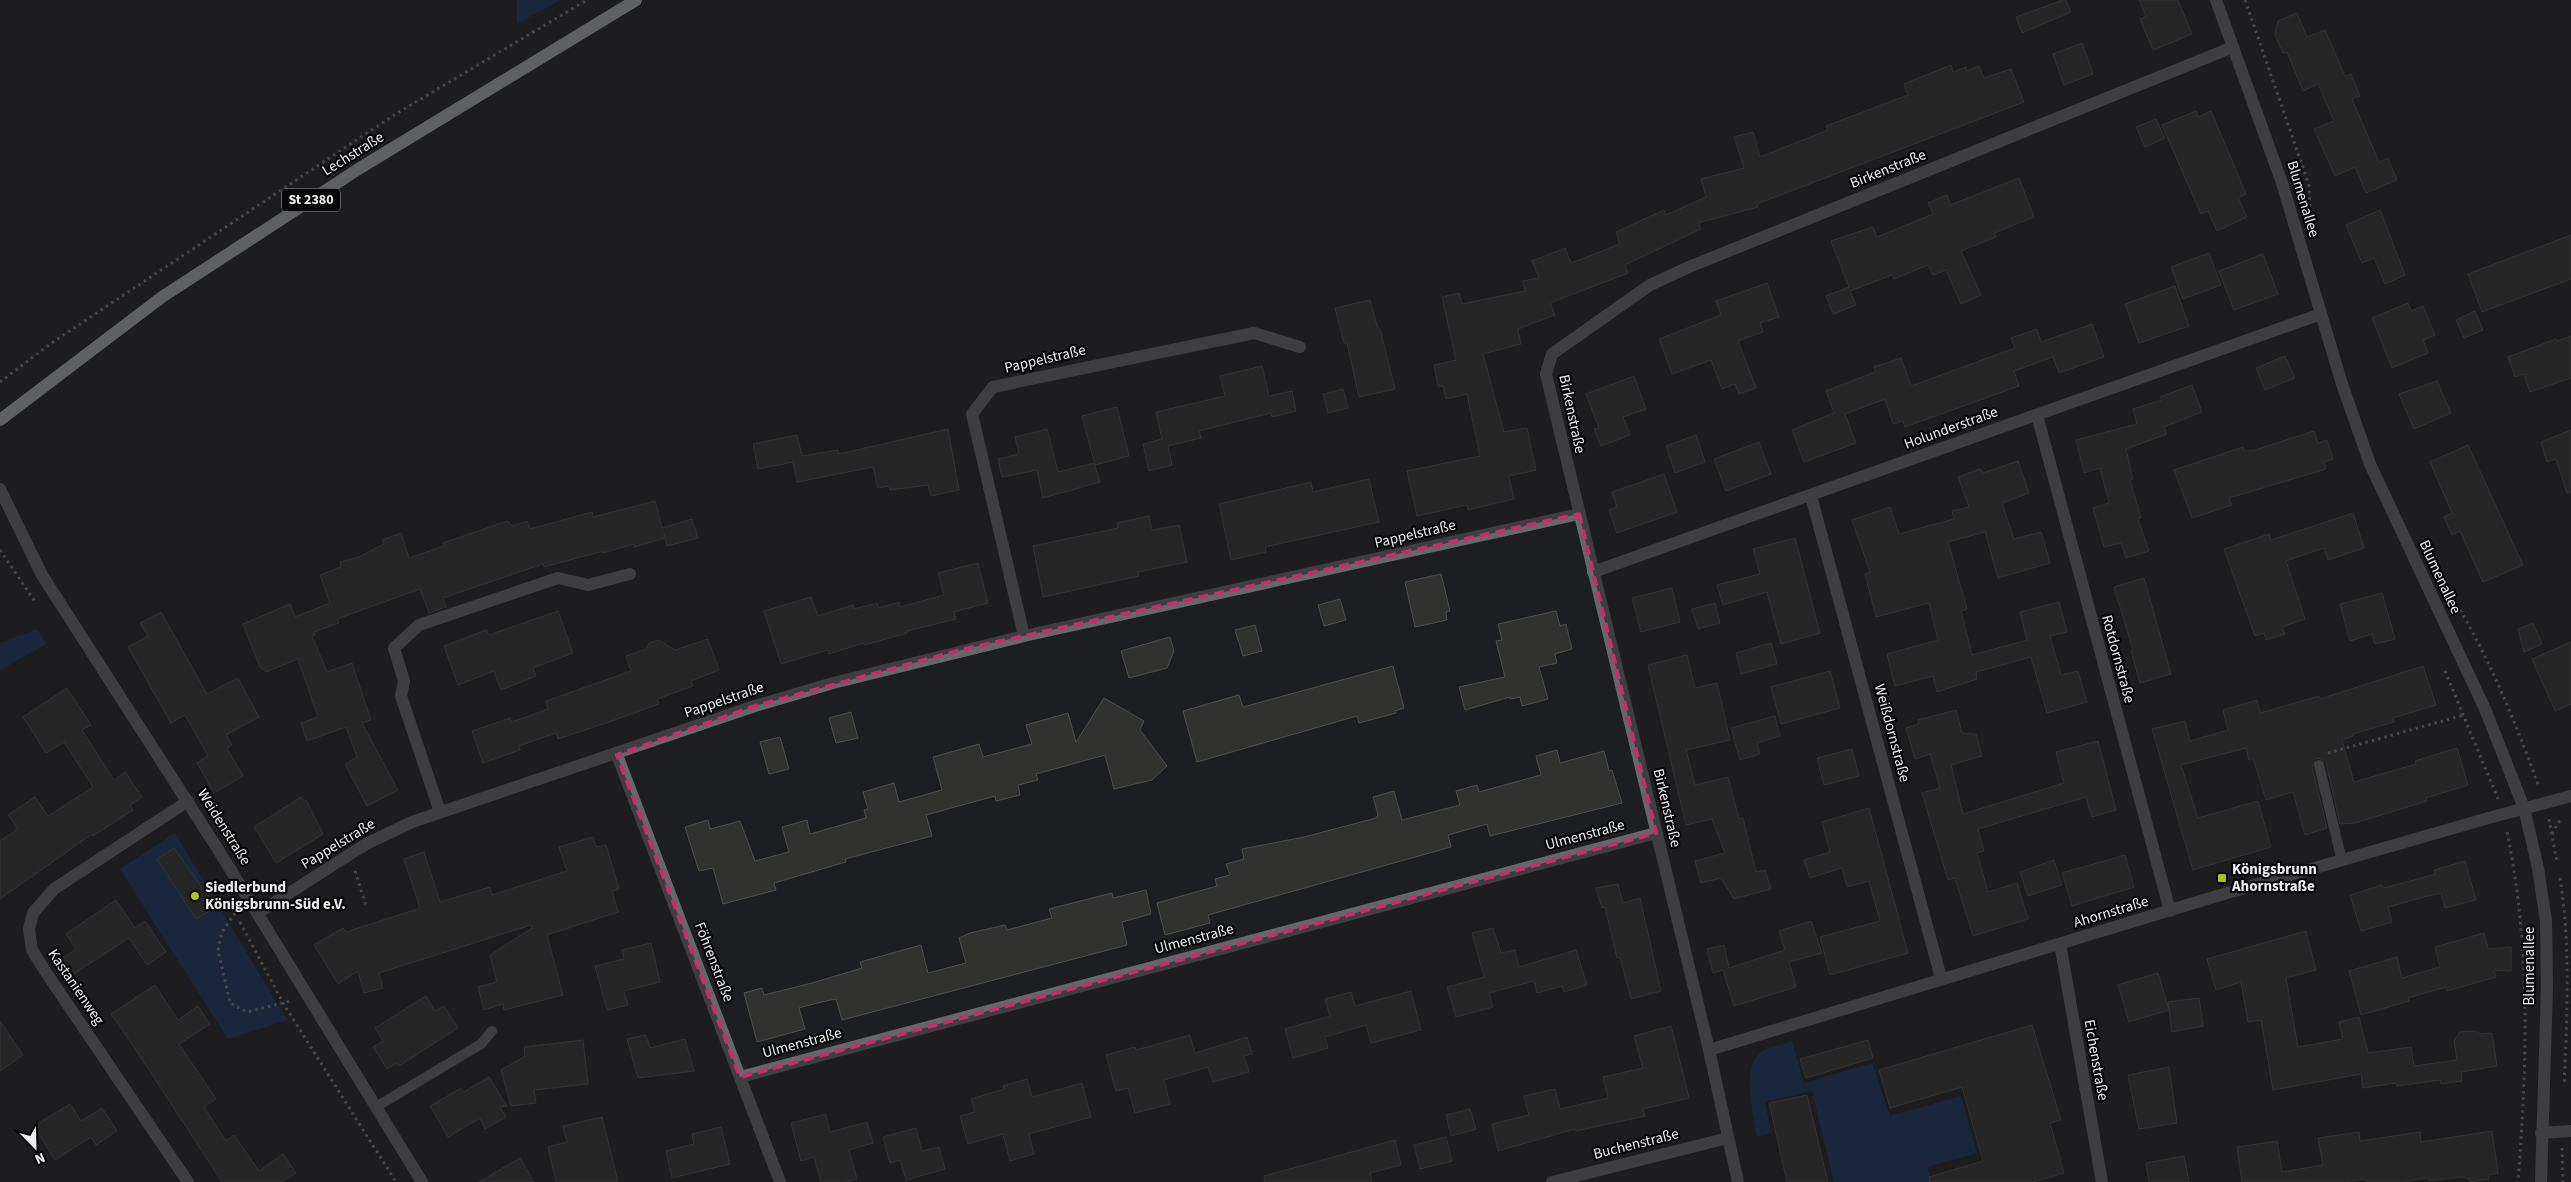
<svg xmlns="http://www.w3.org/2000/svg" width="2571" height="1182" viewBox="0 0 2571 1182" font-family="'Source Sans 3',sans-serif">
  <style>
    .green { fill: #17325d }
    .building { fill: #31322f; stroke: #4d4f4b }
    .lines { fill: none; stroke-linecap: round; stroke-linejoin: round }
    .path { stroke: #797a7c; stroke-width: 3; stroke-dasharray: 2.5 4; stroke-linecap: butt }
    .service { stroke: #666769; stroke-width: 10 }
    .minor { stroke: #666769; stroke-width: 12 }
    .tertiary { stroke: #666769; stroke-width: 12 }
    .primary { stroke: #b0b2b5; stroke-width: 12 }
    .marked { fill: none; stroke: #c62d6a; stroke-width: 4; stroke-dasharray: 10 6; stroke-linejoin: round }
    .poi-dot { fill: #a9c71a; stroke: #080809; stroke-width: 2 }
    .labels { text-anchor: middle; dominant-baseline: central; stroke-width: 4.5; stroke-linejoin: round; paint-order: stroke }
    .shield { fill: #080809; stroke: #a8a9aa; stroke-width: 1 }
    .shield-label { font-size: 14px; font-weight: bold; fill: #eceeef }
    .street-label { font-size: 15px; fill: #eceeef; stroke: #080809 }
    .poi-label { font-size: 15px; font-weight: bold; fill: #eceeef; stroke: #080809; text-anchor: start }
  </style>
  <rect width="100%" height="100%" fill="#1d1e21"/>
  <g class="green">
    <path d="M517,0h43l-43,24z"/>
    <path d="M37,629l9,15 -46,26v-27z"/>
    <path d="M175,833l112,187 -59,19 -108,-170z"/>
    <path d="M1792,1041l12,42 68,-20 18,53 71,-20 16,57 -50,14 5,15h-98l-22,-91 -47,11 6,31 -14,4c-3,-22 -18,-72 6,-86 8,-5 20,-7 29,-10z"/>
  </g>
  <g class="building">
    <path d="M2063,0h3l5,12 -49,21 -6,-16z"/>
    <path d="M2139,0h39l14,34 -39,16 -13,-31 6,-3z"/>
    <path d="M2297,13l10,24 18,-7 20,46 6,-2 9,22 -8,3 27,63 9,-4 9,22 -31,13 -11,-26 -20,9 -21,-47 20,-8 -16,-37 -15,7 -16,-39 -4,1 -8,-18 3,-14z"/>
    <path d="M2082,43l11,31 -29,11 -11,-31z"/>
    <path d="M1951,65l2,7 13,-5 1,4 12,-5 5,12 27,-9 13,33 -267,102 1,3 -60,16 3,6 -76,36 3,8 -78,30 5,12 -37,14 3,15 -38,10 21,78 23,-4 9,42 -27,6 5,23 -46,11 -1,-5 -50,11 -10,-45 73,-15 -13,-62 -21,5 -3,-13h-5l-4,-21 22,-5 -14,-63 17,-4 3,11 63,-13 -2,-10 16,-3 -7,-17 33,-13 6,15 49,-19 -4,-12 48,-22 2,5 40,-18 -5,-18 43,-11 -10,-31 19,-5 7,25 68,-27 -2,-4 82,-31 -4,-11z"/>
    <path d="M2196,111l2,6 13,-6 35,83 -8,4 9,19 -30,14 -9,-20 -7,3 -39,-89z"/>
    <path d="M2156,119l9,19 -20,9 -9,-20z"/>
    <path d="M2019,178l15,39 -40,16 2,4 -35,14 20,44 -20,9 -15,-34 -13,5 -5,-10 -34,14 -2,-4 -42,16 6,14 -23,9 -7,-18 23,-9 -18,-46 42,-14 4,10 56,-23 -5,-11 19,-8 3,10z"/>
    <path d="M2380,210l25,65 -20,9 -11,-26 -12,5 -16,-38z"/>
    <path d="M2571,235v44l-89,33 -14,-38z"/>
    <path d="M2209,253l12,32 -38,14 -12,-32z"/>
    <path d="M2263,254l15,40 -44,16 -15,-39z"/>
    <path d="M1767,283l12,34 -19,6 3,9 -25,9 18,47 -17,6 -4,-10 -13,5 -11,-29 -39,14 -13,-35 62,-24 -5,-14z"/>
    <path d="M2175,286l14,40 -50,17 -14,-39z"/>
    <path d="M1370,300l8,29h2l15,60 -36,8 -12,-54h-3l-9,-35z"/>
    <path d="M2408,303l3,8 12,-5 12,29 -12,5 5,13 -36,15 -20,-50z"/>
    <path d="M2475,311l8,19 -19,8 -8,-18z"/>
    <path d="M2092,324l12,33 -45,16 -6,-16 -39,14 5,15 -114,41 -2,-6 -10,3 -8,-25 -40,15 11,29 -52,19 -12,-32 42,-17 -8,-22 49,-19 -1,-5 27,-9 10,28 104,-38 -4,-10 26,-9 4,13z"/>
    <path d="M2571,336v42l-41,14 -6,-18 -9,3 -7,-20 48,-18 1,2z"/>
    <path d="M2285,356l10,22 -30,12 -9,-22z"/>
    <path d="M1262,366l7,30 23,-5 4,20 -24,6 -1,-4 -72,18 2,7 -33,8 4,19 -23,6 -6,-27 19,-5 -6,-27 69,-16 -5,-20z"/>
    <path d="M1634,376l12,33 -23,8 7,18 -29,11 -7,-17 5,-1 -13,-34z"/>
    <path d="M2437,381l14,32 -37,16 -15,-35z"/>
    <path d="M2192,385l10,27 -38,15 3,7 -41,15 7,30 -3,1 11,38 -3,1 11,32 -23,7 -5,-15 -17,4 -11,-39 16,-5 -9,-35 -16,5 -8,-33 61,-16 -4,-15 29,-9 -2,-3z"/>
    <path d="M1343,389l5,19 -20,5 -5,-19z"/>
    <path d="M1117,407l12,49 -34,9 -13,-49z"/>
    <path d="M948,429l11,61 -28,6 -3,-11 -38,5 -1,-4 -11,2 -5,-21 -76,15 -4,-20 -35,7 -5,-25 44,-9 5,21 36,-6 1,4z"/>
    <path d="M1047,429l11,43 36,-9 6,19 -57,16 -6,-28 -35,7 -4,-18 21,-5 -4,-17z"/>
    <path d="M2571,430v62l-4,1 -11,-34 -9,3 -6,-20z"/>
    <path d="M2314,431l4,12 9,-3 6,19 -9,3 2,7 -97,29 3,7 -40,13 -18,-48 69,-23 1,4 11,-1z"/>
    <path d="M1696,435l9,27 -30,11 -9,-27z"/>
    <path d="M1759,442l12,32 -45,17 -12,-32z"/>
    <path d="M2468,445l55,120 -40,17 -23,-51 -8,4 -8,-18 8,-4 -22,-51z"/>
    <path d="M2018,461l11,32 -27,10 12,36 27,-7 9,31 -52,15 -13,-46 -37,10 19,67 -6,2 11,44 55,-15 -7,-28 39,-10 8,30 -17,4 11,39 17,-4 9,31 -40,11 -16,-56 -55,15 1,7 -40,13 -4,-16 -38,10 -8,-32 51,-14 -9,-37 -53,14 -11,-43 5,-2 -18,-52 38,-13 9,27 55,-15 -2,-8 17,-4 -11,-30 22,-8 3,4z"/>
    <path d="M1664,474l13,38 -60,21 -8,-23 8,-3 -5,-15z"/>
    <path d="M1369,479l10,43 -114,25 1,5 -35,8 -12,-56 92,-22 2,10z"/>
    <path d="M655,501l7,27 30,-9 6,19 -31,8 -3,-12 1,4 -31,9v-3l-31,9v-2l-59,16 -1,-3 -100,34 3,9 -17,6 -9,-24 -83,30 2,4 -25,9 1,3 -3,1 15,36 25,-9 19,57 -9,3 36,67 -31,16 -22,-42 12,-7 -11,-30 -39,14 -6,-18 17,-6 -20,-58 -32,13 -6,-5 -17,-43 47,-20 5,13 35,-14 -10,-28 21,-8 -1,-5 19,-5 25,-13 -2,-4 19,-7 8,25 35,-12 -1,-3 64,-22 6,5 14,-5 3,8 62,-17 1,5z"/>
    <path d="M2353,513l11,35 -36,12 -4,-12 -38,13 19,58 -23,8 3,7 -19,6 -2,-7 -9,3 -31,-87 45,-15 2,6z"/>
    <path d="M1149,516l3,14 27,-5 8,37 -49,10 1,4 -96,21 -10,-51 85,-18 -1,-5z"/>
    <path d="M1795,538l25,95 -39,11 -14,-52 -44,13 -6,-20 43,-11 -7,-25z"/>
    <path d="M978,563l10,40 -34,9 2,7 -49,12v2l-42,12 -1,-2 -35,11 -1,-4 -47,14 -17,-53 47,-14 7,19 35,-11 1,4 23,-6 2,5 20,-6 1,5 44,-12 -6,-22z"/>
    <path d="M1441,574l9,37 -4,1 1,8 -32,7 -10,-45z"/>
    <path d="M2144,578l27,96 -31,9 -9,-32 2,-1 -19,-63z"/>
    <path d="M1672,588l8,34 -39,10 -9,-34z"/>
    <path d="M2382,593l13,46 -20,5 -3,-10 -22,7 -10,-37z"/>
    <path d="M1340,599l6,21 -22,6 -6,-21z"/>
    <path d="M1715,603l5,20 -22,6 -6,-20z"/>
    <path d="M558,611l15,42 -40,15 3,8 -35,14 -7,-19 -36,14 -14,-39 42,-16 3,5z"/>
    <path d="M1556,611l4,15 6,-2 6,25 -17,5 2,9 -18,4 9,32 -26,7 -2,-9 -10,2v-2l-45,13 -6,-23 46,-10 -9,-36 6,-1 -4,-16z"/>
    <path d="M161,612l46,82 31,-16 21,39 -33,18 6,10 -5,3 16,28 -29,17 -17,-30 11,-7 -23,-41 -14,8 -43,-76 20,-11 -8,-13z"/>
    <path d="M2533,623l9,21 -18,8 -6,-23z"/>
    <path d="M1255,625l7,26 -19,5 -8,-26z"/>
    <path d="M1170,637l4,14 -7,17 -38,10 -8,-27z"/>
    <path d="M708,639l11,31 -28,11 2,5 -36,13 2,5 -50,18 -51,17 -2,-6 -37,13 1,4 -37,13 -11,-32 38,-13 1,4 18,-6 19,-7 -2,-8 85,-30 -5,-15 20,-7 3,-6 9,-3 17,10z"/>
    <path d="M2571,642v62l-16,7 -23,-52z"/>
    <path d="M1771,643l6,21 -36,10 -5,-21z"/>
    <path d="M1687,655l8,33 22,-5 13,57 -44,10 9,35 33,-8 11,42 4,-1 13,54 9,-2 6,19 -37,10 -13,-21 -20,5 -6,-22 30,-8 -13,-34 -26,6 -38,-160z"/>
    <path d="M1393,666l11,42 -9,3 1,2 -37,10 -2,-7 -160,46 -14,-51 56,-16 4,12z"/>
    <path d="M2423,666l13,39 -43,13 1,4 -41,12v2l-11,4 12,42 62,-18 -1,-3 42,-13 11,37 -42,13 1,3 -72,22 -15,1 -14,-61 -5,-4 -4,-1 -5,9 15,61 -22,7 -12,-43 -27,8 -13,-42 -4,2 -3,-12 -65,17 17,53 60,-17 13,46 -78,23 -41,-141 33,-8 5,20 38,-11 -5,-20 34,-10 3,13 59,-17 1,3z"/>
    <path d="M1830,671l10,37 -59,16 -10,-37z"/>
    <path d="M67,688l24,37 -9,5 32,50 11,-8 17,25 -12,8 3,5 -40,26 -1,-2 -92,65v-58l18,-12 -10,-14 27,-18 13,19 45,-29 -29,-45 -18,11 -23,-36z"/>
    <path d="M1104,698l40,23 -4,9 27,36 -15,14 -38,9 -9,-34 -69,19 2,6 -20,5 2,10 -24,6 -1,-5 -69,19 6,21 -87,23 1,3 -72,21 2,7 -53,14 -10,-36 -14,3 -14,-44 23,-7 2,9 30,-8 15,40 34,-9 -7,-25 25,-7 3,14 56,-16 -2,-8 4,-1 -5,-17 31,-9 5,19 43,-12 -9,-33 46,-13 4,13 49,-13 -6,-19 42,-12 8,29z"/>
    <path d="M1956,710l6,23 14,1 6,22 -31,9 12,49 101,-31 -8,-31 42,-11 18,69 -24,7 -6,-20 -108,32 6,22 -7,2 11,39 29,-9 11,36 -55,17 -18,-58 -7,2 -26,-87 18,-5 -10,-34 -15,5 -9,-31 13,-4 -1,-4z"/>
    <path d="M851,712l7,26 -22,5 -7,-25z"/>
    <path d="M1775,716l5,20 -23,7 3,11 -20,6 -9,-32z"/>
    <path d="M780,737l9,32 -20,5 -9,-32z"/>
    <path d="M1852,749l7,27 -35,9 -7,-27z"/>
    <path d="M1557,750l3,13 44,-12 5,20 3,-1 10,33 -132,33 -3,-12 -39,11 3,12 -243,68 2,8 -45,12 -8,-32 60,-17 -2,-7 15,-4 -4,-11 18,-5 -2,-10 62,-12 72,-19 2,-3 -5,-18 21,-6 8,29 58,-15 -4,-14 21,-6 2,7 62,-17 -5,-19z"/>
    <path d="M301,797l3,4 2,-1 17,34 -47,29 -22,-36z"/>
    <path d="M1869,808l39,145 -78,22 -10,-38 60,-16 -11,-40 -22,6 -5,-19 -32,10 -6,-18 26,-8 -8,-30z"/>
    <path d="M593,837l3,10 10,-2 13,44 -7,2 6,21 -71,23 16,60 -59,15 -1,-6 -19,6 -6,-23 19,-5 -7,-27 42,-27 -1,-3 -152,48 4,15 -19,5 -6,-22 -20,13 -24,-39 29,-17 3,4 74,-24 -16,-49 20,-7 16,50 50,-15 2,8 75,-24 -8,-24z"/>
    <path d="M174,848l42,59 -20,12 -39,-60z"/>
    <path d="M2125,855l9,32 -62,19 -10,-33z"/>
    <path d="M2054,860l8,25 -34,11 -8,-24z"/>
    <path d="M2465,861l11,39 -31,8 -4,-15 -17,4 -36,10 4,15 -31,9 -11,-36 32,-10 1,3 35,-9 17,-5 -1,-4z"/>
    <path d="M1618,884l5,19 17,-5 21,93 -30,8 -11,-42 -3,1 -12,-51 -3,1 -6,-20z"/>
    <path d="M1146,890l5,24 -29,8 5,23 -285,75 -6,-21 -19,4 -18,5 6,21 -48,13 -13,-49 18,-5 2,7 48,-12 50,-15 -2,-6 61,-17 7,28 38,-10 -7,-25 11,-5 35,-8 2,5 45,-12 -3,-9 63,-16 1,5z"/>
    <path d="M116,900l19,28 10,-7 21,31 -19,13 -18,-27 -63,41 -11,-16 21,-14 -10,-15z"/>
    <path d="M1811,921l11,32 -33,9 7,25 -62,19 -11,-36 -10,3 -6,-24 17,-4 5,23 56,-18 -6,-19z"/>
    <path d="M1493,928l8,25 14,-3 4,17 57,-17 11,35 -23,7 -2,-6 -25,7 -3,-12 -45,12 4,14 -37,10 -9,-30 37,-10 -12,-44z"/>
    <path d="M2306,931l10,39 -30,8 12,69 45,-8 -4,-17 20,-5 9,36 43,-6 3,19 43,-6 -3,-19 6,-9 15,-1 5,3 12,-1 5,33 -36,6 1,9 -21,3 -1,-4 -43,6 -1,-3 -33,5 -2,-14 -88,16 -12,-70 -13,2 -7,-40 -25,8 -9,-31z"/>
    <path d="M2484,933l4,16 23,-2v24l-17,-1 2,7 -49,14 -1,-4 -38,11 1,3 -48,14 -12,-44 48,-14 5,21 38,-11 -5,-20z"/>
    <path d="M651,943l9,39 -36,9 4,14 -21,5 -12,-44 29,-7 -2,-9z"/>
    <path d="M2158,973l11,37 -40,12 -11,-37z"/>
    <path d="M155,985l23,35 20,-14 12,18 -31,20 37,55 -12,8 22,34 8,-6 25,36 24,-17 13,19 -14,9h-60l-90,-138 -21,-30z"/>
    <path d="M1411,991l10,39 -50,13 -5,-18 -41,12 3,11 -35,10 -8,-29 45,-13 -5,-17 26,-7 4,14z"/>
    <path d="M426,996l9,15 9,-5 14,22 -59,38 -2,-3 -10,6 -14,-22 10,-6 -8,-13z"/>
    <path d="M2199,998l4,28 -31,6 -4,-30z"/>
    <path d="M0,1021l23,34 -23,16z"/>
    <path d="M2032,1025l29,95 -11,3 14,50 -31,9h-103l-1,-5 54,-16 -21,-74 -72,21 -11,-38z"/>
    <path d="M1671,1026l18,72 -46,11 2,7 -69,15 -1,-2 -77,22 -6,-27 37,-9 -5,-19 31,-7 5,20 48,-11 -5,-21 40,-9 -9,-32z"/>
    <path d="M646,1035l4,13 35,-9 9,32 -56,7 -11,-39z"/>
    <path d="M1190,1035l5,18 52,-16 5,17 -8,2 5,16 -36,10 -5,-15 -44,13 6,24 -35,9 -7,-25 -12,3 -10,-36 29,-8 1,3z"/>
    <path d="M583,1040l5,44 -54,6 2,13 -25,3 -10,-36 24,-14 -1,-9z"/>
    <path d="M1868,1040l5,18 -67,20 -6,-19z"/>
    <path d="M2169,1067l8,56 -38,6 -11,-54z"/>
    <path d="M489,1077l18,29 -7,1 6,10 -21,12 -5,-11 -32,19 -18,-31 31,-18 3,4z"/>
    <path d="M1027,1079l5,18 50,-14 9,34 -62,17 5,20 -24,7 -7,-27 -35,10 -8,-28 15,-4 -4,-13 33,-10 -1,-3z"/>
    <path d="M1807,1095l17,71 4,16h-41l-18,-79z"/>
    <path d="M70,1104l11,17 21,-13 15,23 -21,14 -5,-8 -36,23 -21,-34z"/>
    <path d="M1470,1109l6,20 -25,7 -5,-21z"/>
    <path d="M826,1114l4,18 37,-10 6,21 -24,7 8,29 -11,3h-25l-7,-25 -13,4 -10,-38z"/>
    <path d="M602,1117l16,65h-62l-8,-35 19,-5 -4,-16z"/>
    <path d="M721,1127l9,37 -58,14 -6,-27 28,-7 -2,-10z"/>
    <path d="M916,1128l6,23 17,-4 6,22 -39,11 -6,-20 -10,3 -7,-26z"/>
    <path d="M2492,1131l6,42 -10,2 1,4 -19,3 -2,-4 -10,-1 -29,4 -1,-3 -26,4h-35l-1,-3 -22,3h-102l-5,-35 40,-6 5,31 41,-7 -5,-27 41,-6 1,9 60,-9 1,10z"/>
    <path d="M1446,1137l6,24 -32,8 -6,-24z"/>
    <path d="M1395,1140l6,25 -31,8 2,9h-107l-1,-6z"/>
    <path d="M2184,1156l5,26h-40l-3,-19z"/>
    <path d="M520,1158l14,24h-55z"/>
  </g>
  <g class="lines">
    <g class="path">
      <path d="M2245,0l64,185 1,24"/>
      <path d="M0,382l53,-40 341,-227 193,-115"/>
      <path d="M0,550l36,53"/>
      <path d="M2460,610c33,56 57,117 79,177"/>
      <path d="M2445,671l53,128"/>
      <path d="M2328,753l136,-38"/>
      <path d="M2549,819l8,43"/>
      <path d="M2507,832c24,115 20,233 11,350"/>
      <path d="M2552,834l9,-16"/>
      <path d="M355,871l11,35"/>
      <path d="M2560,878c11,69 7,139 4,208"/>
      <path d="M235,913l-13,19 -4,18 12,53 17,9 43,-11"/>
      <path d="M240,922l43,81 113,179"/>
      <path d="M2562,1148l1,34"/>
    </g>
    <g class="service">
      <path d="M2319,765l23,96"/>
      <path d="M376,1107l105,-63 11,-13"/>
    </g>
    <g class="minor">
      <path d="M2037,415l133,496"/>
      <path d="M0,489l42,86 177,276 203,331"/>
      <path d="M1811,496l130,482"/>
      <path d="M1593,572l728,-258"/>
      <path d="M1024,636l-52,-222 21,-27 261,-54 46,14"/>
      <path d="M617,755l163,427"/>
      <path d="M188,801l-134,88 -21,24 -4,16 3,21 13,21 143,211"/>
      <path d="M440,812l-39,-116 3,-15 -10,-33 25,-23 139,-47 30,7 42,-11"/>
      <path d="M258,913l108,-69 46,-22 343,-116 78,-23 191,-47 555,-122"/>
      <path d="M2060,944l42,238"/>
      <path d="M1709,1050l508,-154 275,-79 79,-21"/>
      <path d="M740,1077l916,-244"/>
      <path d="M2541,1133l30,-2"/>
      <path d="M1552,1182l176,-44"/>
      <path d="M1738,1182l-29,-132 -163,-676 6,-20 98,-69 39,-18 544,-220"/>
    </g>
    <path class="tertiary" d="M2216,0l66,183 60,201 28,80 115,245 39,99 14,60 8,53 1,66 -6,195"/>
    <path class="primary" d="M0,420l162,-123 198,-129 276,-168"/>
  </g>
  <path d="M0 0H2571V1182H0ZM1579,514l77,319 -916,244 -123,-322 138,-49 210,-57z" fill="#1d1e21" fill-opacity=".55" fill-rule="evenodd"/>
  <path class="marked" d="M1579,514l77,319 -916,244 -123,-322 138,-49 210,-57z"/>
  <g class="poi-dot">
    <rect x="2217" y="873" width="10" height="10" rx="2.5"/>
    <circle cx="195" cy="896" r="5"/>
  </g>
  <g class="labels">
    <rect class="shield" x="282" y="188.5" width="58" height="23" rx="4"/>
    <g class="shield-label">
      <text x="311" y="200">St 2380</text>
    </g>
    <g class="street-label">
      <text transform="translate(353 154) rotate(-32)">Lechstraße</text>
      <text transform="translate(1888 169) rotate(-22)">Birkenstraße</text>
      <text transform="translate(2303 199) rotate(73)">Blumenallee</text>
      <text transform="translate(1045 359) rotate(-13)">Pappelstraße</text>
      <text transform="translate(1572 414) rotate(78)">Birkenstraße</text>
      <text transform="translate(1951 428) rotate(-20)">Holunderstraße</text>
      <text transform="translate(1415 534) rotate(-13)">Pappelstraße</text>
      <text transform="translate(2440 577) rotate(65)">Blumenallee</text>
      <text transform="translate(2118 659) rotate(75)">Rotdornstraße</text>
      <text transform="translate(724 700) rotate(-19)">Pappelstraße</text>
      <text transform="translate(1892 733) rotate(75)">Weißdornstraße</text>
      <text transform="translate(1667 808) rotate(77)">Birkenstraße</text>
      <text transform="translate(224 827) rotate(58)">Weidenstraße</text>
      <text transform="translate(1585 835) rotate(-15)">Ulmenstraße</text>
      <text transform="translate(338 844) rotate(-31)">Pappelstraße</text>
      <text transform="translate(2111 912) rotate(-17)">Ahornstraße</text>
      <text transform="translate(1194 939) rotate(-15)">Ulmenstraße</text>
      <text transform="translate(714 962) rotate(69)">Föhrenstraße</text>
      <text transform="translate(2529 966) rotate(-90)">Blumenallee</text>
      <text transform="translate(76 987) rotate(56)">Kastanienweg</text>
      <text transform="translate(802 1043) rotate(-15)">Ulmenstraße</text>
      <text transform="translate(2096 1060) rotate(80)">Eichenstraße</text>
      <text transform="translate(1636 1144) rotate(-14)">Buchenstraße</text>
    </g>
    <g class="poi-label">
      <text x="2232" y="869">Königsbrunn<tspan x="2232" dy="17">Ahornstraße</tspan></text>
      <text x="205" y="887">Siedlerbund<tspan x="205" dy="17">Königsbrunn-Süd e.V.</tspan></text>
    </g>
  </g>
  <g transform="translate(35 1147) rotate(157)" stroke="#080809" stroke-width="4" paint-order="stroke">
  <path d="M0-4L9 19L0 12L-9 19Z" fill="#eceeef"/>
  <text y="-8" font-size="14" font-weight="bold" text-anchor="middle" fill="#eceeef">N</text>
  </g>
</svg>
